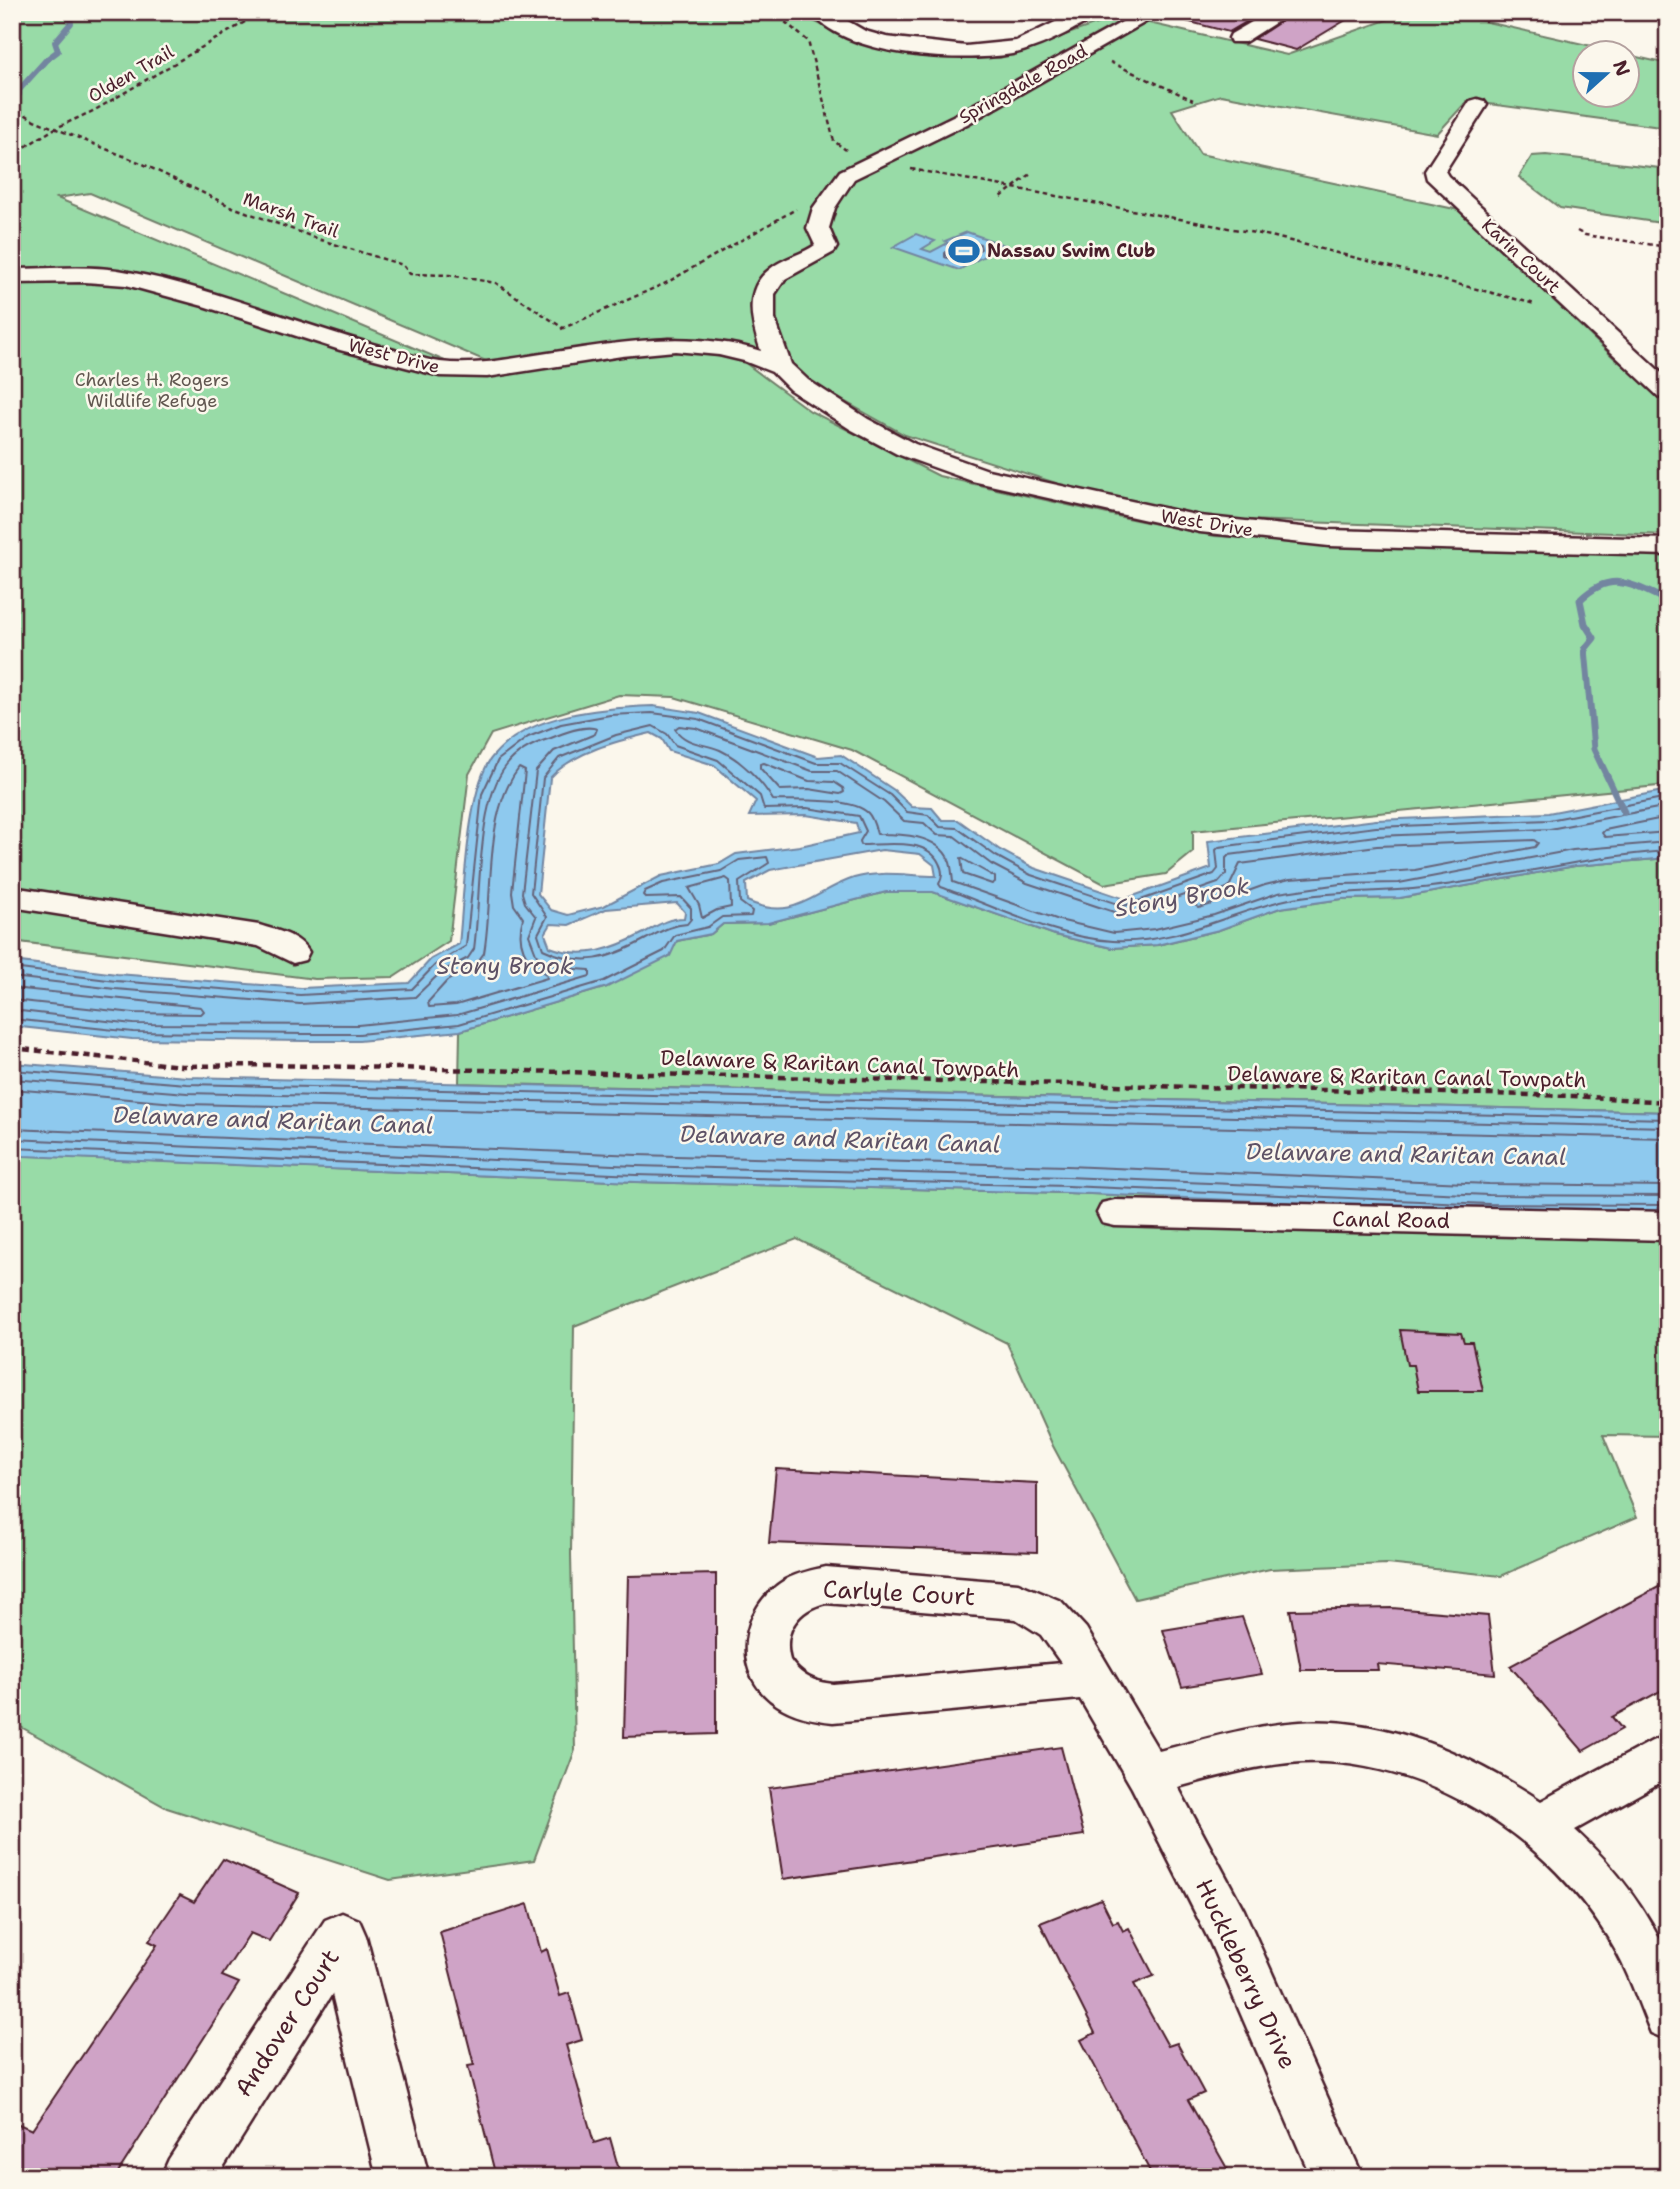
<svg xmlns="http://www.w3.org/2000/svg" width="1680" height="2189" viewBox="0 0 1680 2189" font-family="'Shantell Sans',sans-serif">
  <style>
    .green { fill: #98dba7; stroke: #717d69; stroke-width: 2 }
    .water { fill: #8ec9ee; stroke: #7385a0; stroke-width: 2; fill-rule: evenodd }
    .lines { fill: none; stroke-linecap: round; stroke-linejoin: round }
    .shore { stroke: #656379; stroke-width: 2 }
    .stream-far1 { stroke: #7385a0; stroke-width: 6 }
    .stream { stroke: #7385a0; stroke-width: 7 }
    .building { fill: #cfa3c6; stroke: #4a1f2b; stroke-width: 2 }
    .minor-casing { stroke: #4a1f2b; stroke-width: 5 }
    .path-far1 { stroke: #4a1f2b; stroke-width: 2.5; stroke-dasharray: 4.5 3.5; stroke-linecap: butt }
    .path { stroke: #4a1f2b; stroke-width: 4.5; stroke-dasharray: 7 5; stroke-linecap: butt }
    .minor { fill: #fbf7ec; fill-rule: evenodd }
    .labels { text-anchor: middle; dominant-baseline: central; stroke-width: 5; stroke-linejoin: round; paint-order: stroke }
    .far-street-label { font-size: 18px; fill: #4a1f2b; stroke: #fbf7ec }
    .far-poi-label { font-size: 18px; font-weight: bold; fill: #4a1f2b; stroke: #fbf7ec; text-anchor: start }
    .far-park-label { font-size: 18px; fill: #615750; stroke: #fbf7ec }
    .street-label { font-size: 21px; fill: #4a1f2b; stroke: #fbf7ec }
    .water-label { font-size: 23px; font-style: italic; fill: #5e5266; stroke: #fbf7ec }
    .near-street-label { font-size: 24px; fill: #4a1f2b; stroke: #fbf7ec }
  </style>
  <rect width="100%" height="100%" fill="#fbf7ec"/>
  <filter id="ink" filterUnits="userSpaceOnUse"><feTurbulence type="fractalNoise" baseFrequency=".0143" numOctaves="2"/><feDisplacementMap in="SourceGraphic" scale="14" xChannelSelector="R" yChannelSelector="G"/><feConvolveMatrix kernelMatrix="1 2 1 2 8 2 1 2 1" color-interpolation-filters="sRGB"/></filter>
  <g filter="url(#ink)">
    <g class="green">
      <path d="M12,12h793l6,8 38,18 81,18 70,2 119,-42 168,39 122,-43h34l175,40h-32v42h42v-39l40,9v64l-201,-27 -30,33 -216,-39 -49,15 28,44 259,56 155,148 54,41v136l-505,-18 -258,-82 -164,-91 -72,-7 -183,24 -396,-168 -33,5 414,174 74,-5 122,-17 73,9 70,52 129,65 173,39 103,21 268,12 185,5v232l-475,46v21l-27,22 -62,10 -252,-134 -178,-53 -55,-2 -128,39 -22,40 -20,167 -55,36 -79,2 -303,-38z"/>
      <path d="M1546,155l122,14v55l-108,-16 -41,-31 13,-21z"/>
      <path d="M1668,858v254l-1209,-29 1,-52 147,-44 70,-46 34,-7 12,-10 45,-1 118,-31h47l122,43 58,13 45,-3 61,-15 61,-22 62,-9 58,-1 175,-32z"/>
      <path d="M12,1155l624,27 431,11 422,18 179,1v224l-65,-1 34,82 -136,59 -114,-12 -117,5 -135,30 -82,-153 -46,-103 -210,-104 -223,87 -3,228 4,196 -41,110 -144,20 -223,-72 -155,-86z"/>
    </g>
    <g class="water">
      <path d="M967,232l37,13 -45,25 -66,-23 23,-13 19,7 -13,8 9,3 17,-9 -3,-2z"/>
      <path d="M653,706l46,7 119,44 23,-2 53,35 18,17 20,1 10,12h16l42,30 34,18 91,31 86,-31 -3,-27 168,-21 172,-7 120,-23v68l-93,8 -175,32 -58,1 -62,9 -61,22 -62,15 -45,3 -57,-13 -122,-43h-47l-118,31 -45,1 -12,10 -34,7 -7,15 -63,31 -147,44 -101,10h-55l-172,-2 -120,-13v-65l105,13 184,14 108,-5 22,-24 28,-15c5,-43 7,-158 34,-188 36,-43 109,-48 160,-50zM651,733l11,6 7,12 45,14 42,36 -7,15 57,-1 50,8 3,10 -59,13 -64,8 -17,10 -58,12 -57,30 -36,9 -17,-5 -13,-16 12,-116c23,-26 67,-37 101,-45zM882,850l38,4 14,11 2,11c-26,0 -57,-6 -82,2 -41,13 -58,45 -107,23l-1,-18 24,-13zM677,903l8,9 -1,6c-16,0 -26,7 -40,15 -31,16 -60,27 -94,14l-5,-13 6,-10 18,1 37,-16z"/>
      <path d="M12,1063l175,14 1481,35v100l-179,-1 -422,-18 -431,-11 -612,-26 -12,-1z"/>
    </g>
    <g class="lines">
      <g class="shore">
        <path d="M967,240l13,4 1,5 -22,13 -14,-5v-4l9,-8z"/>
        <path d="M764,763l45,18 25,1 9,6 1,4 -4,2 -31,-5 -29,1 -20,-22v-4z"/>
        <path d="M519,768l6,3 -13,121 2,13 9,13c-7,24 1,44 23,56l1,4 -91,27 -27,2 -1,-5 19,-21 29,-17 8,-11c10,-57 -1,-139 35,-185z"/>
        <path d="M1668,806l-118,23 -174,7 -147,19 -3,3v16l-8,9 -88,31h-10l-93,-31 -36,-19 -37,-28 -17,-1 -13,-12 -20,-2 -20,-19 -47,-31h-25l-116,-43 -17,-2 -4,3c11,16 29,14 45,21 21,10 41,30 53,50 23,1 79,-3 95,13 5,5 7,14 9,21 24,0 60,0 72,26 3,6 3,15 4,22l106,38 55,13 41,-4 59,-14 64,-22 62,-9 59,-1 174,-33 95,-8"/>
        <path d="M1668,817l-63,13 -3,3 3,4 63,-5"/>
        <path d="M1534,840l4,3 -3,4 -120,23 -125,9 -25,6 -56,20 -10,3 -4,-3 2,-4 32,-14 11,-23 137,-18z"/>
        <path d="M961,858l34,19v5l-3,2 -29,-10z"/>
        <path d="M726,878l4,3 1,26 -14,3 -15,8 -3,-13 -10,-17z"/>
        <path d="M12,968l104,13 184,14 112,-6 23,-24 31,-19 16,-152 16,-34 30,-23 33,-13 49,-9 42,-2 46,6 118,44h24l50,32 17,17 21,3 12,12 17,1 39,28 35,19 93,31 90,-32 4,-5 -2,-19 3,-3 157,-20 173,-7 119,-23"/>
        <path d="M12,977l103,12 185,15 115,-7 26,-25 27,-14 6,-9c7,-49 2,-145 32,-183 10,-14 29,-23 45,-28 12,-5 34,-14 46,-9l-2,5 -41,17 -18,20 -14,122 3,10 11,14 -7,18 8,21 25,12 28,2v6l-133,39 -99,10 -225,-1 -121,-14"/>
        <path d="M12,988l189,19 3,4 -3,3 -67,-1 -122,-13"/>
        <path d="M12,1019l121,13 171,2h55l100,-10 145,-43 60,-30 11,-16 33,-8 14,-10 29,-1 1,-5 -12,-9 -1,-20 30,-19 -2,-6 -28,3 -18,11 -58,12 -18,8 -2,4 3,3 35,-1 10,11v11l-4,5c-16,1 -27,8 -41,15 -37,20 -63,29 -103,10l-5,-15 9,-17 -16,-24 12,-115 16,-20 57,-23 37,-9 14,8 8,11 43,15 42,36 4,13 43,-1 52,8 7,15 -6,10 1,4c23,0 66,-8 78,18 4,8 4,13 0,21l2,3c55,20 113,50 172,54 64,4 120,-31 181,-43 45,-8 92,-5 137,-11 80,-10 157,-31 237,-36"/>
        <path d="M12,1070l175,14 1481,35"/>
        <path d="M12,1079l175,14 1481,34"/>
        <path d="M12,1089l175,15 1481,34"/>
        <path d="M12,1129l625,26 430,11 422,18 179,2"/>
        <path d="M12,1139l624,27 431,11 422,18 179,1"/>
        <path d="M12,1148l624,27 431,11 422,18 179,1"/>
      </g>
      <path class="stream-far1" d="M12,97l7,-3v-4l27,-30 12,-9 -3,-9 16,-19 -2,-11"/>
      <path class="stream" d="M1624,812l-30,-63 -9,-100 9,-11 -9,-14 -5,-24c32,-31 53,-15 88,1"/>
    </g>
    <g class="building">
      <path d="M1187,12h76l-34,20 -43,-11z"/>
      <path d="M1295,12h64l-63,38 -42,-11z"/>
      <path d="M1400,1330l61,3 3,9h8l11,49h-65l-5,-26h-6z"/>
      <path d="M776,1469l261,14v69l-268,-9z"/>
      <path d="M716,1574v160l-92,3 4,-161z"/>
      <path d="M1668,1582v105l-56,30 10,12 -39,22 -73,-85z"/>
      <path d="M1392,1608l96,8 7,58 -118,-10 1,6h-77l-11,-60z"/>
      <path d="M1242,1617l20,57 -80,13 -19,-57z"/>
      <path d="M1061,1747l23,88 -301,44 -14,-91z"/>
      <path d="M223,1859l76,34 -30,48 -19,-8 -28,43 17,7 -124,194h-9l-16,-8 -5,8h-73v-56l20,9 125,-185 -8,-4 31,-46 14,7z"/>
      <path d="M1101,1899l12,24 5,-2 5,10 6,-3 25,48 -20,8 34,62 9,-3 27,50 -16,7 44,77h-79l-72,-137 14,-7 -55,-110z"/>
      <path d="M528,1904l13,48 6,-3 13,47 9,-3 13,47 -16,5 28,98 16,-5 11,39h-125l-28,-111 6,-1 -34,-133z"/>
    </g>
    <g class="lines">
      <g class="minor-casing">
        <g id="minor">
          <path d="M811,12h21l33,19 21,6 80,9 50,-5 60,-29h23c-6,8 -18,13 -27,18 -19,10 -39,19 -60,24 -52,9 -167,3 -201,-42z"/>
          <path d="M1140,12h23l-196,112 -113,55 -19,29 -6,20 8,19 -3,5 -49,27 -10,15v25l16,45 17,16 60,39 47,25 73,26 212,46 129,14 339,9v16l-339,-9 -129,-14 -228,-51 -75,-27 -47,-25 -60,-39 -18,-18 -28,-11 -25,-6 -44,-4 -53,5 -135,21 -47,-1 -100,-26 -137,-44 -77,-21 -41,-3 -73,1v-14c38,0 79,-5 117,3 87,16 169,53 255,75 18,5 37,12 56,15 32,4 64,-2 95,-7 76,-11 151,-27 226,-4 -10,-28 -18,-62 9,-82 13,-11 31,-14 45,-24l-8,-17 6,-20 27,-37 113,-55z"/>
          <path d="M1269,12h23l-47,30h-14l-2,-4 2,-4z"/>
          <path d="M1477,99l7,2 3,4 -42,66 3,5 220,203v20l-9,-2 -232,-218 -2,-8 45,-70z"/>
          <path d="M12,887l247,38c19,6 39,9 50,27l-4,8 -12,3 -35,-17 -246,-39z"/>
          <path d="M1115,1200l553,12v28l-553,-14 -13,-3 -5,-10 5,-10z"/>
          <path d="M826,1567l192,16 43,18 25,27 73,123c47,-12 93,-26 141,-29 87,-5 171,33 241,79l111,-60 16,-6v43l-93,52c39,36 71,76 93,126v84l-17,-7c-13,-31 -23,-63 -41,-92 -58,-98 -171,-174 -286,-179 -49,-2 -98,12 -146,25l66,123 119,267h-52l-102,-237 -77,-152 -52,-89 -247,23c-19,-2 -40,-6 -56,-17 -48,-31 -37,-98 8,-125 12,-7 27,-10 41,-13zM826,1603l190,16 25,16 20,28 -228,21c-19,-2 -32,-8 -43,-24 -8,-28 8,-51 36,-57z"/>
          <path d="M342,1913l17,7 7,16 63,241h-52l-45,-183 -115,183h-56l8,-18 156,-239z"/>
        </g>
      </g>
      <g class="path-far1">
        <path d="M773,12l35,29 26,100 12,9"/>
        <path d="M1110,62l83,38"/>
        <path d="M12,106l22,14 107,43 89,43 91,34 82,25 7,9 39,1 47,8 67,45"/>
        <path d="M12,155l42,-26 41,-19 167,-98"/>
        <path d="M911,169l360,67 264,68"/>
        <path d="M1001,197l31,-24"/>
        <path d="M1577,231l8,4 83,12"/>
        <path d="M561,329l105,-46 130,-74"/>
      </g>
      <path class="path" d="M12,1048l170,18 89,-1 1302,31 95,6"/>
      <use href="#minor" class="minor"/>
    </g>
  </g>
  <defs>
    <g id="stadium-bare" transform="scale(2.415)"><path d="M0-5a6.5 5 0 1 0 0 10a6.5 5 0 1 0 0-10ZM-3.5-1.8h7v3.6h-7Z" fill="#1f6fb2" stroke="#fbf7ec" stroke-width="2.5" paint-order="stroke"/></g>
  </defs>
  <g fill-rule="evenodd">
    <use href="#stadium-bare" x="964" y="251"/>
  </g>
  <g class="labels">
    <g class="far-street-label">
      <text transform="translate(131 74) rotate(-30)">Olden Trail</text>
      <text transform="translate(1023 84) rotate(-29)">Springdale Road</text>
      <text transform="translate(291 215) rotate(20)">Marsh Trail</text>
      <text transform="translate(1521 256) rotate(43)">Karin Court</text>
      <text transform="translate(394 356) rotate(14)">West Drive</text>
      <text transform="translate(1207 523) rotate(9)">West Drive</text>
    </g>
    <g class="far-poi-label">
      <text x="987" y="251">Nassau Swim Club</text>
    </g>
    <g class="far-park-label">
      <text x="152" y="380">Charles H. Rogers<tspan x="152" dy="21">Wildlife Refuge</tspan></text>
    </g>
    <g class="street-label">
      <text transform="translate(840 1064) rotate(2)">Delaware &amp; Raritan Canal Towpath</text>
      <text transform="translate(1407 1077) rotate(1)">Delaware &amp; Raritan Canal Towpath</text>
      <text transform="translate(1391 1220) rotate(1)">Canal Road</text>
    </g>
    <g class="water-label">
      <text transform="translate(1182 897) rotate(-10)">Stony Brook</text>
      <text x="505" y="966">Stony Brook</text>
      <text transform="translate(273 1120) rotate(2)">Delaware and Raritan Canal</text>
      <text transform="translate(840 1139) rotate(2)">Delaware and Raritan Canal</text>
      <text transform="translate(1406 1154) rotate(1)">Delaware and Raritan Canal</text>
    </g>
    <g class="near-street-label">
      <text transform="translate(899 1593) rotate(3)">Carlyle Court</text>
      <text transform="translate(1246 1974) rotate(65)">Huckleberry Drive</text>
      <text transform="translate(287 2023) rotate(-57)">Andover Court</text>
    </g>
  </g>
  <rect width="1680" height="2189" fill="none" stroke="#fbf7ec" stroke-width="42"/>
  <rect x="21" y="21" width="1638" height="2147" fill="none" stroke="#4a1f2b" stroke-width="2.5" filter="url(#ink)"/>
  <g transform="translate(1606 74) rotate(69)"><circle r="33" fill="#fbf7ec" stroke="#b4a19f" stroke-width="2"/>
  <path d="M0-5L12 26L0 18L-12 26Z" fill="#1f6fb2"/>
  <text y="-10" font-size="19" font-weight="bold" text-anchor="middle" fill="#4a1f2b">N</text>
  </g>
</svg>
